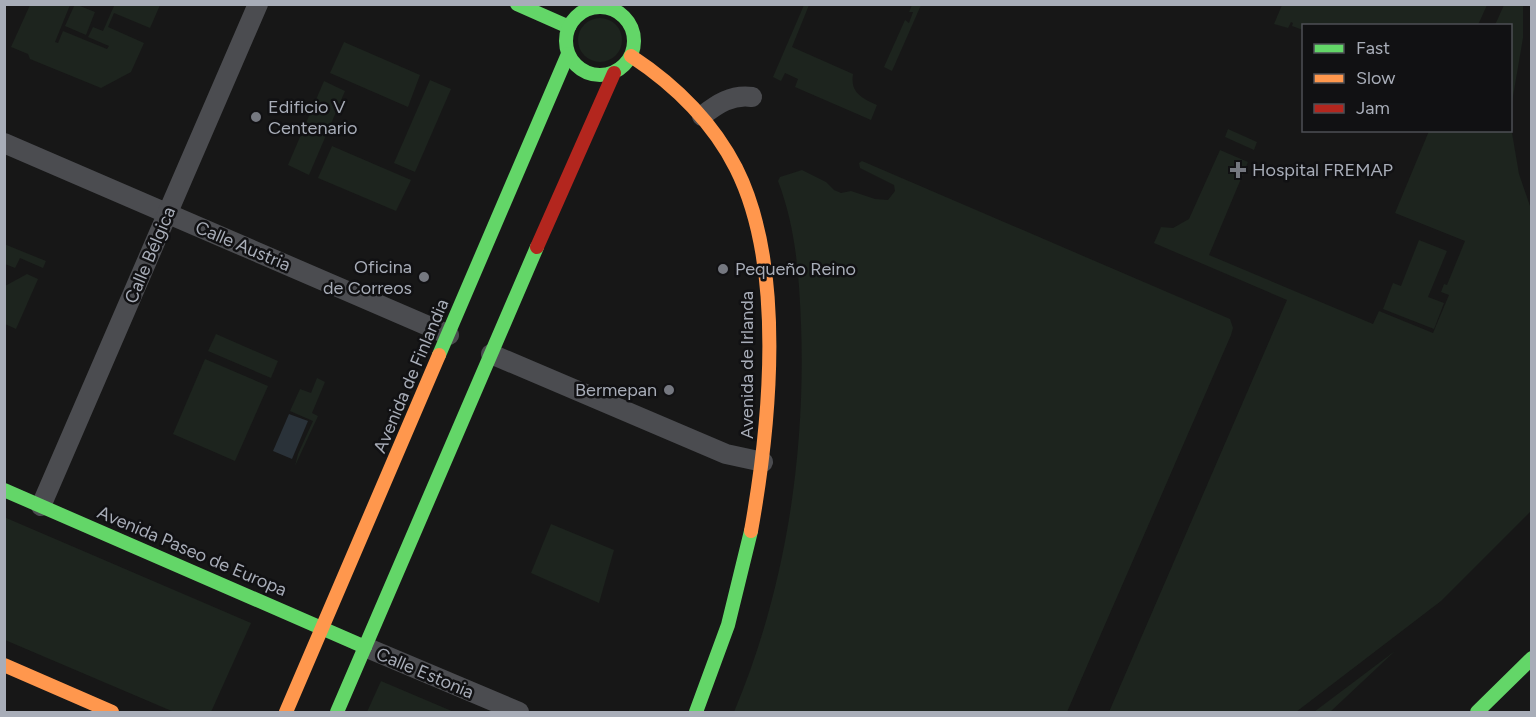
<svg xmlns="http://www.w3.org/2000/svg" width="1536" height="717" viewBox="0 0 1536 717" font-family="Figtree,sans-serif">
  <style>
    .green { fill: #1d241e }
    .water { fill: #2a3239 }
    .lines { fill: none; stroke-linecap: round; stroke-linejoin: round }
    .street { stroke: #4b4c50; stroke-width: 20 }
    .fast { stroke: #63d668; stroke-width: 14 }
    .slow { stroke: #ff974d; stroke-width: 14 }
    .jam { stroke: #b3261e; stroke-width: 14 }
    .poi-dot { fill: #757880; stroke: #111113; stroke-width: 2 }
    .labels { text-anchor: middle; dominant-baseline: central; stroke-width: 5; stroke-linejoin: round; paint-order: stroke }
    .poi-label { font-size: 18px; fill: #a8adb8; stroke: #111113; text-anchor: start }
    .street-label { font-size: 18px; fill: #a8adb8; stroke: #111113 }
  </style>
  <rect width="100%" height="100%" fill="#171717"/>
  <g class="green">
    <path d="M75,4l20,8 -9,23 -21,-9z"/>
    <path d="M30,5h40l-15,37 3,1 5,-12 44,18 2,-3 -21,-9 5,-10 10,4 11,-25 -2,-1h48l-10,23 -36,-15 -6,14 36,16 -13,29 -30,16 -71,-29 -2,-5 -17,-7z"/>
    <path d="M804,5h5l-17,42 61,27c-3,19 9,24 24,31l-6,15 -76,-33 3,-8 -13,-6 -4,8 -8,-4z"/>
    <path d="M912,5h9l-29,66 -8,-4 21,-47 4,3 4,-11h-4z"/>
    <path d="M1282,5v-1l205,1 -9,20 -174,1 -1,4 -11,-4 1,-3 -2,-1 -3,6 -14,-4z"/>
    <path d="M1504,5h19v33l-12,70 -1,-82 -15,-1z"/>
    <circle cx="600" cy="40" r="22"/>
    <path d="M344,42l76,33 -12,32 -78,-34z"/>
    <path d="M430,80l21,9 -36,83 -21,-9z"/>
    <path d="M324,81l21,10 -36,84 -21,-10z"/>
    <path d="M1511,127l8,47 12,35v302l-90,90 -145,111h-187l178,-412 -133,-57 7,-16 12,1 16,-9 31,-69 28,12 -39,93 164,69 6,-13 54,22 16,-38 -8,-3 3,-8 3,1 18,-44 -70,-28 34,-82 81,-1z"/>
    <path d="M1228,129l29,13 -3,8 -29,-13z"/>
    <path d="M332,146l79,34 -15,31 -78,-33z"/>
    <path d="M862,161l368,158 3,9 -2,7 -164,377h-333c51,-121 72,-256 67,-388 -2,-49 -5,-96 -23,-143l2,-4 22,-7 24,12 8,8 7,3 10,-2 24,8 13,1 7,-9 -1,-6 -34,-17 -1,-5z"/>
    <path d="M1419,240l28,11 -19,46 16,6 -10,26 -51,-20 10,-26 8,3z"/>
    <path d="M4,244l42,17 -3,7 -23,-10 -5,10 -10,-4z"/>
    <path d="M27,274l11,5 -22,50 -11,-5v-38z"/>
    <path d="M216,334l62,27 -7,17 -63,-27z"/>
    <path d="M205,359l63,27 -33,75 -62,-27z"/>
    <path d="M317,378l8,4 -13,31 6,3 -23,50 3,-12 15,-33 -23,-10 10,-22 11,4z"/>
    <path d="M4,517l247,106 -40,89h-37l-169,-72z"/>
    <path d="M551,524l63,26 -15,53 -68,-30z"/>
    <path d="M1395,651l-65,61h-16z"/>
    <path d="M381,681l73,31h-87z"/>
  </g>
  <path class="water" d="M289,414l19,7 -16,38 -19,-8z"/>
  <g class="lines">
    <g class="street">
      <path d="M702,116c15,-12 30,-22 50,-19"/>
      <path d="M4,143l445,192"/>
      <path d="M491,354l235,100 37,8"/>
      <path d="M41,506l217,-502"/>
      <path d="M365,647l154,65"/>
    </g>
    <g class="fast">
      <path d="M517,4l52,23"/>
      <circle cx="600" cy="41" r="34"/>
      <path d="M439,355l129,-301"/>
      <path d="M4,490l361,157"/>
      <path d="M337,712l200,-465"/>
      <path d="M696,712l32,-87 23,-94"/>
      <path d="M1477,712l55,-54"/>
    </g>
    <g class="slow">
      <path d="M631,56c44,29 81,65 105,112 50,99 34,257 15,363"/>
      <path d="M4,665l108,47"/>
      <path d="M286,712l153,-357"/>
    </g>
    <path class="jam" d="M537,247l77,-174"/>
  </g>
  <g class="poi-dot">
    <circle cx="256" cy="117" r="6"/>
    <path d="M1235 161h6v6h6v6h-6v6h-6v-6h-6v-6h6z"/>
    <circle cx="723" cy="269" r="6"/>
    <circle cx="424" cy="277" r="6"/>
    <circle cx="669" cy="390" r="6"/>
  </g>
  <g class="labels">
    <g class="poi-label">
      <text x="268" y="107">Edificio V<tspan x="268" dy="21">Centenario</tspan></text>
      <text x="1252" y="170">Hospital FREMAP</text>
      <text x="412" y="267" text-anchor="end">Oficina<tspan x="412" dy="21">de Correos</tspan></text>
      <text x="735" y="269">Pequeño Reino</text>
      <text x="657" y="390" text-anchor="end">Bermepan</text>
    </g>
    <g class="street-label">
      <text transform="translate(243 246) rotate(23)">Calle Austria</text>
      <text transform="translate(150 255) rotate(-67)">Calle Bélgica</text>
      <text transform="translate(747 365) rotate(-90)">Avenida de Irlanda</text>
      <text transform="translate(411 376) rotate(-67)">Avenida de Finlandia</text>
      <text transform="translate(192 551) rotate(23)">Avenida Paseo de Europa</text>
      <text transform="translate(425 673) rotate(23)">Calle Estonia</text>
    </g>
  </g>
  <rect width="1536" height="717" fill="none" stroke="#a8adb8" stroke-width="12"/>
  <rect x="1302" y="24" width="210" height="108" fill="#111113" stroke="#4d4f55" stroke-width="1.5"/>
  <rect x="1314" y="44" width="30" height="9" fill="#63d668" stroke="#4d4f55" stroke-width="1.5"/>
  <text x="1356" y="54" font-size="18" fill="#a8adb8">Fast</text>
  <rect x="1314" y="74" width="30" height="9" fill="#ff974d" stroke="#4d4f55" stroke-width="1.5"/>
  <text x="1356" y="84" font-size="18" fill="#a8adb8">Slow</text>
  <rect x="1314" y="104" width="30" height="9" fill="#b3261e" stroke="#4d4f55" stroke-width="1.5"/>
  <text x="1356" y="114" font-size="18" fill="#a8adb8">Jam</text>
</svg>
